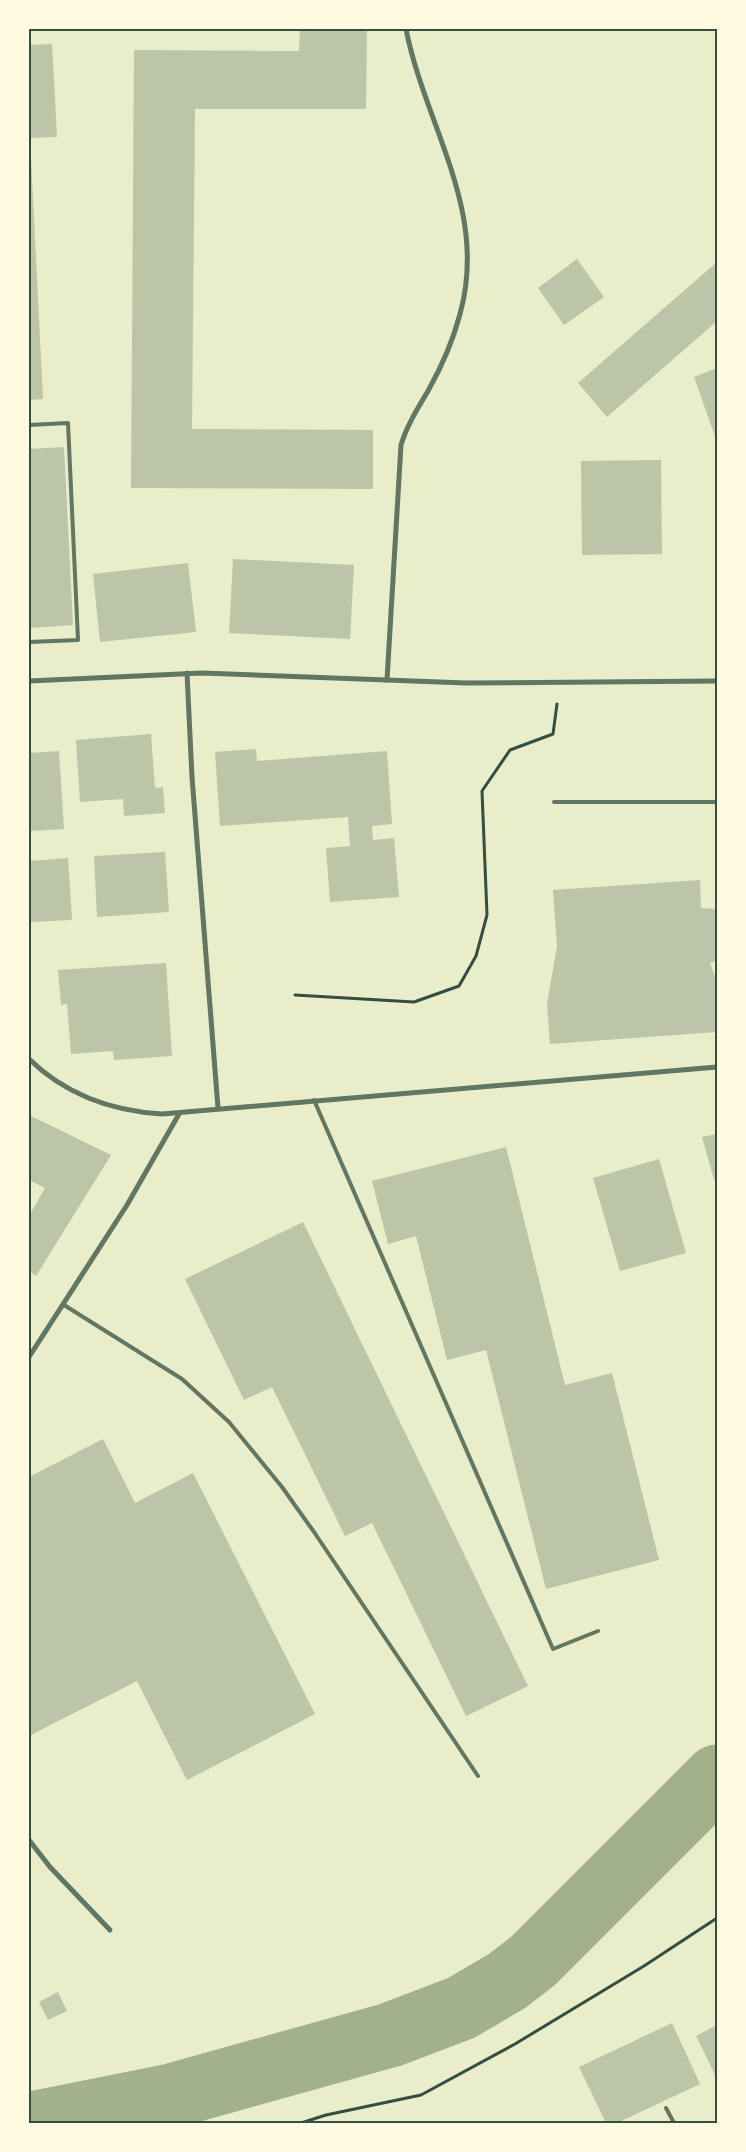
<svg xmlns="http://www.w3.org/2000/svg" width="746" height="2152" viewBox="0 0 746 2152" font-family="'Libre Baskerville',serif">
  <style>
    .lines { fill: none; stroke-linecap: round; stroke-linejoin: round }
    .river { stroke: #a3b18a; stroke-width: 65 }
    .building { fill: #bcc5a7 }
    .path { stroke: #344e41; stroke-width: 3 }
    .service { stroke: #617663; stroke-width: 4 }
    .minor { stroke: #617663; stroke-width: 5 }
    .neatline { fill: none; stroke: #344e41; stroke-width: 2 }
  </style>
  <rect width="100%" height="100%" fill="#e9edc9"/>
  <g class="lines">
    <path class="river" d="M36,2123l135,-27 219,-61 71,-27 46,-27 26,-20 184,-184"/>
  </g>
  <g class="building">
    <path d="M300,29h67l-1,80h-171l-3,320 181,1v59l-242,-1 3,-438 165,1z"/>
    <path d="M52,44l5,93 -27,1 13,261 -14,1v-355z"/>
    <path d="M577,259l27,38 -40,28 -26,-37z"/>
    <path d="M717,262v59l-110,96 -29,-34z"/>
    <path d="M717,368v74l-23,-65z"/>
    <path d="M64,447l9,178 -44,3v-179z"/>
    <path d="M661,460l1,94 -80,1 -1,-94z"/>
    <path d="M233,559l121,6 -4,74 -121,-6z"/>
    <path d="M188,563l8,69 -96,10 -7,-68z"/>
    <path d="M151,734l4,54 8,-1 2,26 -41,3 -1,-17 -43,3 -4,-62z"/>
    <path d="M256,749l1,12 130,-10 5,73 -20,2 1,14 21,-2 5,59 -69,5 -4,-54 24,-2 -2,-29 -128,9 -5,-74z"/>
    <path d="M59,751l5,78 -35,2v-78z"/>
    <path d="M165,852l4,60 -72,5 -3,-61z"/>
    <path d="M68,858l4,62 -43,2v-61z"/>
    <path d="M700,880l1,28 16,1v52l-7,2 7,19v50l-167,12 -3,-40 10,-58 -4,-56z"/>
    <path d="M166,963l6,93 -58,4 -1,-9 -42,3 -4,-50 -6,1 -3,-35z"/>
    <path d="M29,1115l82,40 -75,121 -7,-5v-55l16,-28 -14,-7 -2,4z"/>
    <path d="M717,1134v56l-15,-53z"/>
    <path d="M506,1147l59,238 47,-12 47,187 -113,29 -60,-239 -39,10 -31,-124 -28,8 -16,-63z"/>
    <path d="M659,1159l27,94 -66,18 -27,-93z"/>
    <path d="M303,1222l225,464 -62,30 -94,-193 -27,13 -73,-149 -28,13 -59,-121z"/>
    <path d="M103,1439l32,64 58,-30 122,241 -128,66 -50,-99 -108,55v-259z"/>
    <path d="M58,1992l9,19 -19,9 -9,-18z"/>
    <path d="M672,2023l28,61 -83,39h-11l-27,-56z"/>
    <path d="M717,2025v54l-21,-43z"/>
  </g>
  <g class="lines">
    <g class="path">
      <path d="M295,995l119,7 45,-16 17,-30 11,-41 -5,-124 28,-41 43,-16 4,-30"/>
      <path d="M301,2123l25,-8 95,-20 94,-51 129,-78 73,-48"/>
    </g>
    <g class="service">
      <path d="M29,425l39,-2 10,217 -49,2"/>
      <path d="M554,802h163"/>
      <path d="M314,1100l239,549 45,-18"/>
      <path d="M64,1305l118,74 47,43 53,65 32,45 164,244"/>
      <path d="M666,2108l8,15"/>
    </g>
    <g class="minor">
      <path d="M187,673l5,104 26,331"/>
      <path d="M387,680l14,-235c6,-20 17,-37 27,-54 14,-25 25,-50 32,-77 29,-104 -35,-188 -54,-285"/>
      <path d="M29,681l173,-8 264,10 251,-2"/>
      <path d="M29,1059c36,35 83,52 133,55l555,-47"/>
      <path d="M29,1357l98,-152 52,-91"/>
      <path d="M29,1840l21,27 60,63"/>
    </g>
  </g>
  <rect width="746" height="2152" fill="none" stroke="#fefae0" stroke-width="60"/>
  <rect x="30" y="30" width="686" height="2092" class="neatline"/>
</svg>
